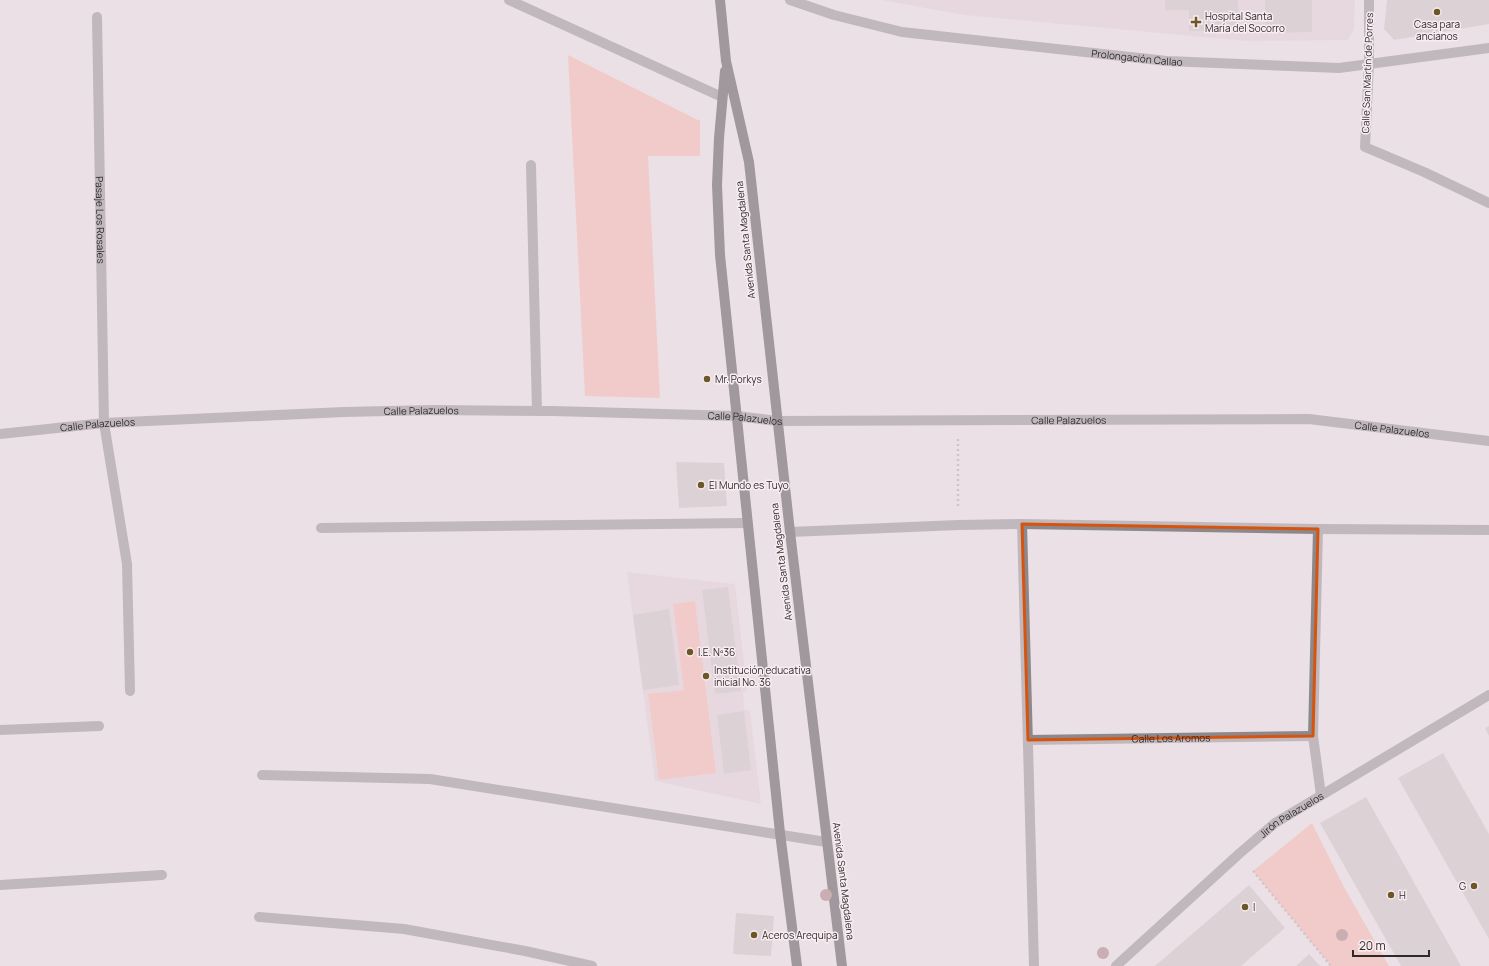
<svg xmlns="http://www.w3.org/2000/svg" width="1489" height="966" viewBox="0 0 1489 966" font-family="Manrope,sans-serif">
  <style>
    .built { fill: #e2cfd7 }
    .green { fill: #f9b2a9 }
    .building { fill: #cbbfc1 }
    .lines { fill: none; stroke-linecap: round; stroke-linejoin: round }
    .path { stroke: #aca3a7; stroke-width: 2.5; stroke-dasharray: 2 3; stroke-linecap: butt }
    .minor { stroke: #8c888b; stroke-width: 10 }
    .major { stroke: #464045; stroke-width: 10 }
    .tree { fill: #a47172 }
    .marked { fill: none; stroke: #d5540f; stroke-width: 3; stroke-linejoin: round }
    .poi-dot { fill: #6e5727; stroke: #f9edf2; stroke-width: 1.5 }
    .labels { text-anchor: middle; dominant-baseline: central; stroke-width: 3; stroke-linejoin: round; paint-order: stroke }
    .poi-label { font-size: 10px; fill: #2e2a2b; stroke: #f9edf2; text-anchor: start }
    .street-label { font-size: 10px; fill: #2e2a2b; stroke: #f9edf2 }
  </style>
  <rect width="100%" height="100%" fill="#ebe0e5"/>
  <g class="built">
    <path d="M881,0h474l-1,29 -6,11 -102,1 -282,-26z"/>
    <path d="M627,572l108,12 12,106 -4,3 1,16 6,2 11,93 -106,-23z"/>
  </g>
  <g class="green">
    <path d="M568,55l132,66v35h-52l12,242 -75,-2z"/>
    <path d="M695,601l21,172 -57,7 -11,-86 36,-4 -11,-86z"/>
    <path d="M1312,823l33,66 44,77h-58l-78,-95z"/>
  </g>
  <g class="building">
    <path d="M1165,0h73l1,30 -50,1v-21h-24z"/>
    <path d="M1265,0h47v32l-46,1z"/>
    <path d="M1387,0h102v24l-95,16 -10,-11z"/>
    <path d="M676,462l48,1 3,43 -48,2z"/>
    <path d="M728,587l13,104 -26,3 -13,-104z"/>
    <path d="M669,609l10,76 -36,5 -10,-75z"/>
    <path d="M744,711l7,59 -27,4 -7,-59z"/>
    <path d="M1489,726v10l-4,-8z"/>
    <path d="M1443,753l46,81v105l-91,-161z"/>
    <path d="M1366,797l95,169h-60l-81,-143z"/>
    <path d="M1249,885l36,43 -44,38h-86z"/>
    <path d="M736,913l38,3 -3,40 -38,-2z"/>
    <path d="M1309,954l11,12h-24z"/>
  </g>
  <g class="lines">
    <g class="path">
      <path d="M958,506v-69"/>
      <path d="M1253,871l78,95"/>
    </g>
    <g class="minor">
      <path d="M509,0l213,97"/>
      <path id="s1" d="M790,0l44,15 68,17 265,29 172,7 150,-20"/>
      <path d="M1369,0v63l-4,84 59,25 65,31"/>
      <path id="s2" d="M97,17l7,406 23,141 3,127"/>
      <path d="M531,165l6,246"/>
      <path id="s3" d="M0,434l104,-11 240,-11 89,-2 119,1 185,5 40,5 532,-2 180,22"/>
      <path d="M1022,524l12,442"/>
      <path d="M321,528l426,-5"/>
      <path d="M1318,529l-5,207 8,59"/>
      <path d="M790,532l168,-7 64,-1 296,5 171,1"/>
      <path d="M0,730l99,-4"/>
      <path id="s4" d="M1028,740l285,-4"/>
      <path d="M262,775l168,4 396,63"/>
      <path d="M0,885l162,-10"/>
      <path d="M259,917l145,12 121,22 67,15"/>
      <path id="s5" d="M1116,966l124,-113 35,-30 214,-128"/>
    </g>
    <g class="major">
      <path d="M720,0l6,61 23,101 41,370 52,434"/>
      <path d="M725,71l-6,67 -2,47 3,70 60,578 17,133"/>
    </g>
  </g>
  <g class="tree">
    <circle cx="826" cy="895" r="6"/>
    <circle cx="1342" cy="935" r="6"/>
    <circle cx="1103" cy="953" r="6"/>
  </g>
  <path d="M0 0H1489V966H0ZM1022,524l296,5 -5,207 -285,4z" fill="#ebe0e5" fill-opacity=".55" fill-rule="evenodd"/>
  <path class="marked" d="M1022,524l296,5 -5,207 -285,4z"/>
  <g class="poi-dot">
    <circle cx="1437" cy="12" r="4"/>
    <path d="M1194 16h4v4h4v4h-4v4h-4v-4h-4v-4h4z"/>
    <circle cx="707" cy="379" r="4"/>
    <circle cx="701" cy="485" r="4"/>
    <circle cx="690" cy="652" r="4"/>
    <circle cx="706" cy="676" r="4"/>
    <circle cx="1474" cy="886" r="4"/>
    <circle cx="1391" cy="895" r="4"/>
    <circle cx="1245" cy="907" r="4"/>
    <circle cx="754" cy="935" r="4"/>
  </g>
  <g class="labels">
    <g class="poi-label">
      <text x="1205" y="16">Hospital Santa<tspan x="1205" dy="12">María del Socorro</tspan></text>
      <text x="1437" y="24" text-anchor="middle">Casa para<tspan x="1437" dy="12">ancianos</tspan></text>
      <text x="715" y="379">Mr. Porkys</text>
      <text x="709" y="485">El Mundo es Tuyo</text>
      <text x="698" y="652">I.E. Nº36</text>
      <text x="714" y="670">Institución educativa<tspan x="714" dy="12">inicial No. 36</tspan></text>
      <text x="1466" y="886" text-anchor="end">G</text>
      <text x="1399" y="895">H</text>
      <text x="1253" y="907">I</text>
      <text x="762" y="935">Aceros Arequipa</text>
    </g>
    <g class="street-label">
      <text stroke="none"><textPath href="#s1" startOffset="353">Prolongación Callao</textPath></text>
      <text transform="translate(1367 73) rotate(-88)">Calle San Martín de Porres</text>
      <text stroke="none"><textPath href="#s2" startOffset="203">Pasaje Los Rosales</textPath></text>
      <text transform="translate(745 240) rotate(-96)">Avenida Santa Magdalena</text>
      <text stroke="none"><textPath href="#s3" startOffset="422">Calle Palazuelos</textPath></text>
      <text stroke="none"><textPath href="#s3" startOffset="746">Calle Palazuelos</textPath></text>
      <text stroke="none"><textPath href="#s3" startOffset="1070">Calle Palazuelos</textPath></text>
      <text stroke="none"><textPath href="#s3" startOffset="98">Calle Palazuelos</textPath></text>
      <text stroke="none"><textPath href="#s3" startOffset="1394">Calle Palazuelos</textPath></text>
      <text transform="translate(781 562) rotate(-97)">Avenida Santa Magdalena</text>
      <text stroke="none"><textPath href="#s4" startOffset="143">Calle Los Aromos</textPath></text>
      <text stroke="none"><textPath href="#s5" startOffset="232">Jirón Palazuelos</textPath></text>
      <text transform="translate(844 881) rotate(83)">Avenida Santa Magdalena</text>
    </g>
  </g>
  <path d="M1353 950v6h76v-6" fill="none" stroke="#2e2a2b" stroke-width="2"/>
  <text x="1359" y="950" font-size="12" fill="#2e2a2b" stroke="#f9edf2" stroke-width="3" paint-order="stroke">20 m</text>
</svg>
